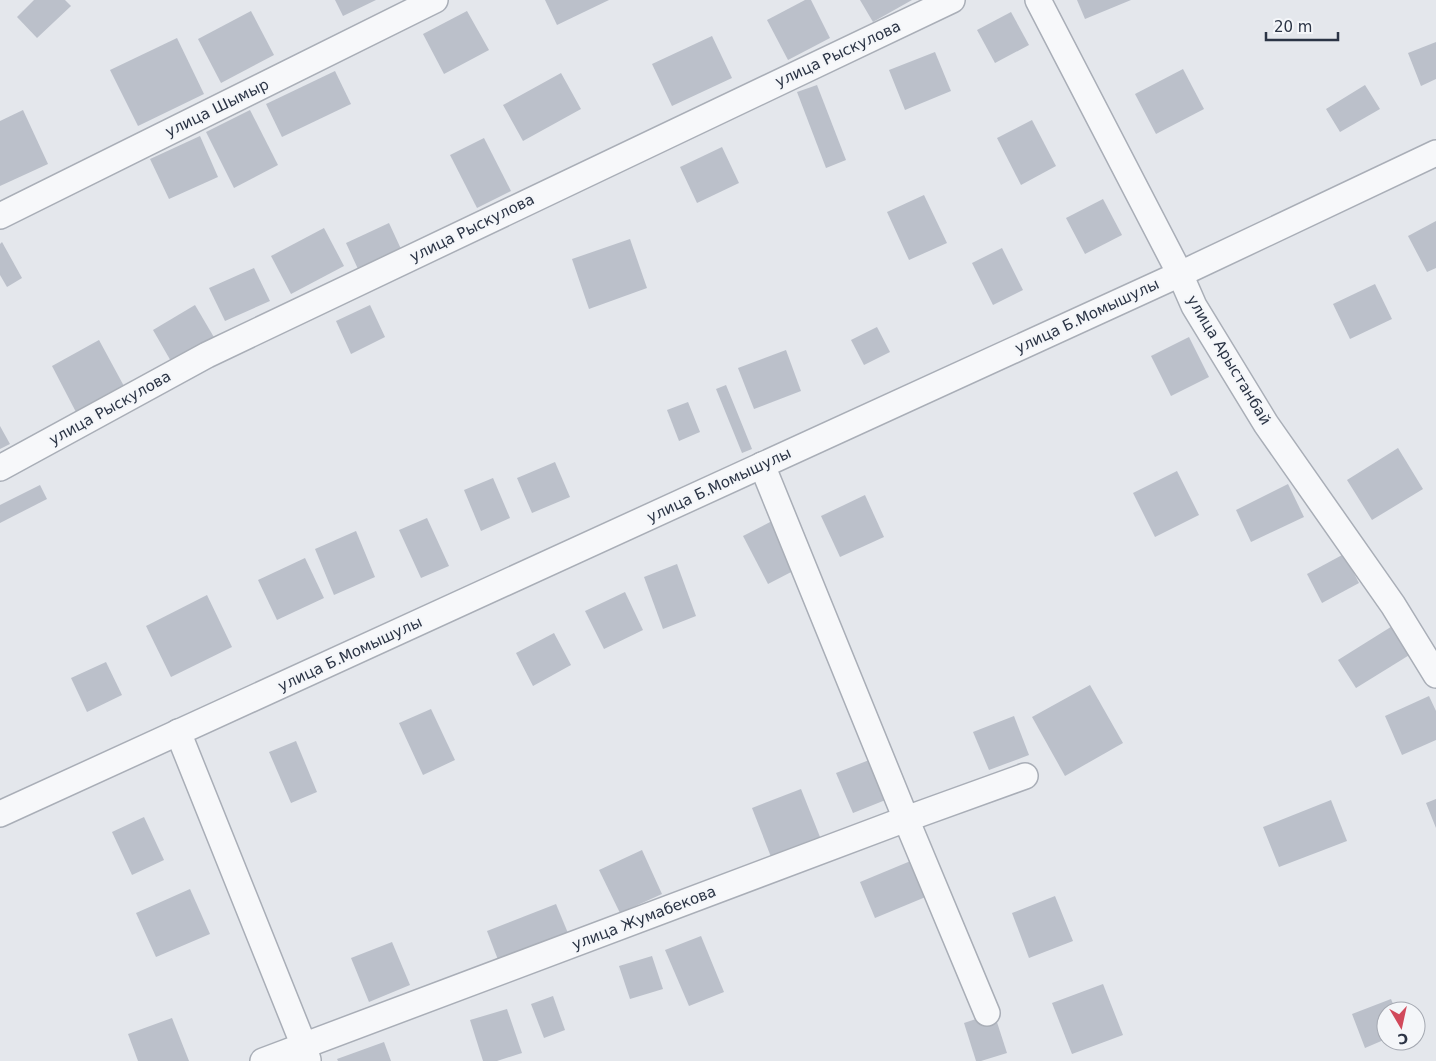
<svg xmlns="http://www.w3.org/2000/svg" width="1436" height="1061" viewBox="0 0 1436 1061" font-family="'DejaVu Sans',sans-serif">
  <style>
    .building { fill: #bbc0ca }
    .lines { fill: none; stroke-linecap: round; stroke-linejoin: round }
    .minor-casing { stroke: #a9aeb7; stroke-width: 28 }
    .minor { stroke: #f7f8fa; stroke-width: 25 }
    .labels { text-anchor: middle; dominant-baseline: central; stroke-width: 4; stroke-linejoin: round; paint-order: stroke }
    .street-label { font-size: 15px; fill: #2b3445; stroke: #f4f6f9 }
  </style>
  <rect width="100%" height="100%" fill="#e4e7ec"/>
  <g class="building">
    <path d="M34,0h31l6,6 -34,32 -20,-21z"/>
    <path d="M335,0h41l-33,16z"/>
    <path d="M545,0h64l-52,25z"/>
    <path d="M805,0h6l19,38 -42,22 -21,-40z"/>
    <path d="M860,0h52l-39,22z"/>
    <path d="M1077,0h54l-46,19z"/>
    <path d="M251,11l23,44 -53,28 -23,-44z"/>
    <path d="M467,11l22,39 -45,24 -21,-40z"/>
    <path d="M1011,12l18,33 -34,18 -18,-33z"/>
    <path d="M712,36l20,42 -60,28 -20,-42z"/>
    <path d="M177,38l27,56 -66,32 -28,-56z"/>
    <path d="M1436,42v37l-15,7 -13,-33z"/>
    <path d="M935,52l16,39 -46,19 -16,-40z"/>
    <path d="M1183,69l21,40 -48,25 -21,-40z"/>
    <path d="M335,71l16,33 -69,33 -16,-33z"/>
    <path d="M561,73l20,36 -58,32 -20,-36z"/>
    <path d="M817,85l29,75 -20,8 -29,-76z"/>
    <path d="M1365,85l15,24 -40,23 -14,-23z"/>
    <path d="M23,110l25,54 -48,22v-65z"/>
    <path d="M250,110l28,55 -44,23 -28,-56z"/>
    <path d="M1032,120l24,46 -35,19 -24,-47z"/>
    <path d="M200,136l18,41 -49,22 -19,-40z"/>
    <path d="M484,138l27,53 -34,17 -27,-53z"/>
    <path d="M722,147l17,36 -42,20 -17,-36z"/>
    <path d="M924,195l23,48 -38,17 -22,-48z"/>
    <path d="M1103,199l19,36 -37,19 -19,-36z"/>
    <path d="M1436,221v47l-9,4 -19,-36z"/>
    <path d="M389,223l12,26 -43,20 -12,-26z"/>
    <path d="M324,228l20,38 -53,28 -20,-38z"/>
    <path d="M630,239l17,49 -58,21 -17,-50z"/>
    <path d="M2,242l20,36 -15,9 -7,-12v-31z"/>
    <path d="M1002,248l21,42 -30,15 -21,-42z"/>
    <path d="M254,268l16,33 -45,20 -16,-33z"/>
    <path d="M1375,284l17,35 -42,20 -17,-35z"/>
    <path d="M195,305l20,34 -43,24 -19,-33z"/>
    <path d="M370,305l15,32 -34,17 -15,-33z"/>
    <path d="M877,327l13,25 -26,13 -13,-25z"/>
    <path d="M1189,337l20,40 -38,19 -20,-40z"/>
    <path d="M99,340l26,48 -48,26 -25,-48z"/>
    <path d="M786,350l15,41 -47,18 -16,-41z"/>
    <path d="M726,385l26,64 -10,4 -26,-64z"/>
    <path d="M688,402l12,30 -21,9 -12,-31z"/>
    <path d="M0,426l10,18 -10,5z"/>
    <path d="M1398,448l25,41 -51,31 -25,-40z"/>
    <path d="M555,462l15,35 -38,16 -15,-35z"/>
    <path d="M1177,471l22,44 -44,22 -22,-44z"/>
    <path d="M493,478l17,40 -29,13 -17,-41z"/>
    <path d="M1288,484l16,33 -53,25 -15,-32z"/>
    <path d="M40,485l7,14 -47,24v-18z"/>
    <path d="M865,495l19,42 -44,20 -19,-41z"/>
    <path d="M427,518l22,48 -28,12 -22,-48z"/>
    <path d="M772,521l25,48 -29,15 -25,-48z"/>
    <path d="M356,531l19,46 -41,18 -19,-46z"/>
    <path d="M1344,554l15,29 -37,20 -15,-29z"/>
    <path d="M305,558l19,40 -47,22 -19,-40z"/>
    <path d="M677,564l19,52 -33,13 -19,-52z"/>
    <path d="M625,592l18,38 -39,19 -19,-38z"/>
    <path d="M207,595l25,52 -61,30 -25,-51z"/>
    <path d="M1394,625l17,29 -55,34 -18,-28z"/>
    <path d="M554,633l17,32 -38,21 -17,-33z"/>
    <path d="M106,662l16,33 -35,17 -16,-34z"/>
    <path d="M1090,685l33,58 -58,33 -33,-59z"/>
    <path d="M1429,696l7,15v29l-34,15 -17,-39z"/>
    <path d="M431,709l24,51 -32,15 -24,-52z"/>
    <path d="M1014,716l15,39 -40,15 -16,-38z"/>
    <path d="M296,741l21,51 -26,11 -22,-51z"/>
    <path d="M882,755l16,40 -45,18 -17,-40z"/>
    <path d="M801,789l21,53 -49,20 -21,-54z"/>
    <path d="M1436,799v29l-10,-25z"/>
    <path d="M1331,800l16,41 -68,26 -16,-40z"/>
    <path d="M144,817l20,43 -32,15 -20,-43z"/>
    <path d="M642,850l20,44 -42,19 -21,-43z"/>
    <path d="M913,860l15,36 -53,22 -15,-36z"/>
    <path d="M190,889l20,45 -54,23 -20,-44z"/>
    <path d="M1055,896l18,45 -44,17 -17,-45z"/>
    <path d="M556,904l14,34 -70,27 -13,-34z"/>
    <path d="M701,936l23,56 -35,14 -24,-56z"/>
    <path d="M392,942l18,43 -41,17 -18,-44z"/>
    <path d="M652,956l11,33 -33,10 -11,-33z"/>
    <path d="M1103,984l20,51 -51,19 -20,-51z"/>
    <path d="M553,996l12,34 -21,8 -13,-34z"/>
    <path d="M1391,999l5,12h-10v28l-21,9 -13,-34z"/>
    <path d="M507,1009l15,44 -25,8h-14l-13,-41z"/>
    <path d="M994,1013l13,40 -26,8h-5l-12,-38z"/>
    <path d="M172,1018l17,43h-51l-10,-27z"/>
    <path d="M384,1042l7,19h-53l-1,-2z"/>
  </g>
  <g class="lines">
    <g class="minor-casing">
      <g id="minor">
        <path d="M1038,0l142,274 14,32 72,118 127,181 43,70"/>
        <path d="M0,216l435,-216"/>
        <path d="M762,465l144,354 81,194"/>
        <path d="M0,468l207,-113 745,-355"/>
        <path d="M178,732l126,314 4,14"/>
        <path d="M0,814l1193,-546 243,-115"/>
        <path d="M263,1061l643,-242 119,-43"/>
      </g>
    </g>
    <use href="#minor" class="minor"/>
  </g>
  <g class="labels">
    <g class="street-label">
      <text transform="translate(838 54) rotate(-25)">улица Рыскулова</text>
      <text transform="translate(217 108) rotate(-26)">улица Шымыр</text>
      <text transform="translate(472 228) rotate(-26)">улица Рыскулова</text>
      <text transform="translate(1087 316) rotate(-25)">улица Б.Момышулы</text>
      <text transform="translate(1229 360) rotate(59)">улица Арыстанбай</text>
      <text transform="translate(110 408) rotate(-29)">улица Рыскулова</text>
      <text transform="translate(719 485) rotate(-25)">улица Б.Момышулы</text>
      <text transform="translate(350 654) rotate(-25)">улица Б.Момышулы</text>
      <text transform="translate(644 918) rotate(-21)">улица Жумабекова</text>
    </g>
  </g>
  <g transform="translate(1401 1026) rotate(171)"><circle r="24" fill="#f4f6f9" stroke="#a4a8b1"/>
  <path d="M0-4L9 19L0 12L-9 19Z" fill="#d1495b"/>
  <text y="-8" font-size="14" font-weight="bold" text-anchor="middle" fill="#2b3445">С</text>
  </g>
  <path d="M1266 32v8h72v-8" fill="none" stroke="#2b3445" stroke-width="2.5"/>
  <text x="1274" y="32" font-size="15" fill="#2b3445" stroke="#f4f6f9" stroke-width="4" paint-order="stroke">20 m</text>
</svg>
